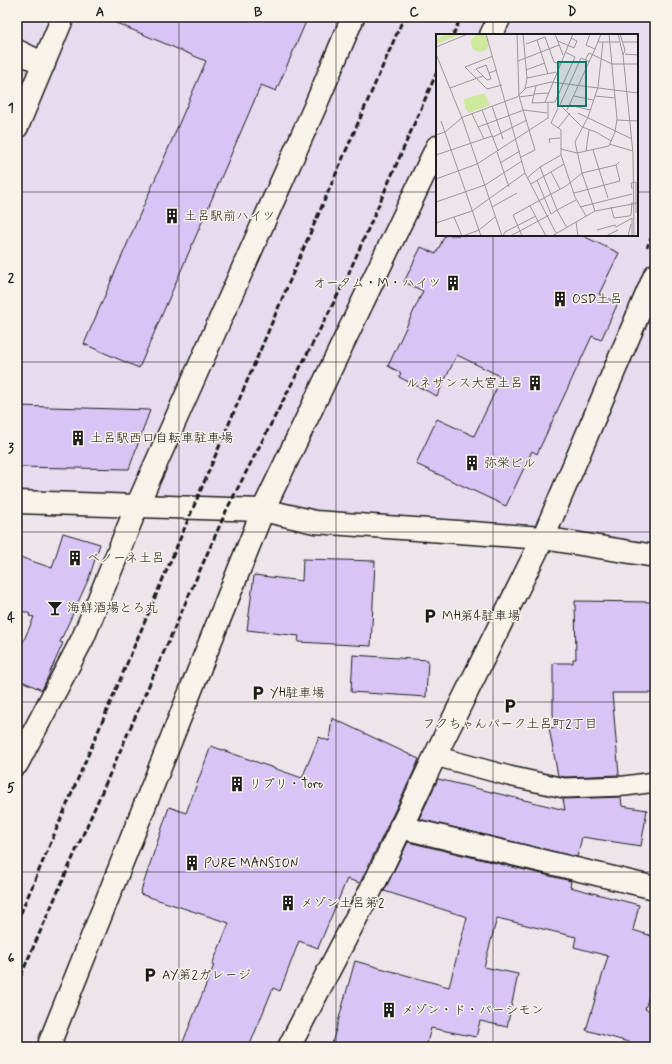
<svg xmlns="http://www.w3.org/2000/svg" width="672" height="1064" viewBox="0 0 672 1064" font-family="Mynerve,'Klee One',sans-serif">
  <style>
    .built { fill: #e7dbef; fill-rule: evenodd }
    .building { fill: #d8c5f6; stroke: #1c1c1c }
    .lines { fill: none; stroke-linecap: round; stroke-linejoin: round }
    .service-casing { stroke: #1c1c1c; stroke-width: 22 }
    .minor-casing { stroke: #1c1c1c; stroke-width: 25 }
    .tertiary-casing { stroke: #1c1c1c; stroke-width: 25 }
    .path { stroke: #1c1c1c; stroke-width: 2.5; stroke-dasharray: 4 3; stroke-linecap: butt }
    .service { stroke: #f7f3e8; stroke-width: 19 }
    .minor { stroke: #f7f3e8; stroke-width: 22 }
    .tertiary { stroke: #f7f3e8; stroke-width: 22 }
    .rail { stroke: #1c1c1c; stroke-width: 3; stroke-dasharray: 6 3; stroke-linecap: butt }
    .grid { fill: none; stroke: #1c1c1c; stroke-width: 1; stroke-opacity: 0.55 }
    .labels { text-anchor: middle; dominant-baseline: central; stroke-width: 3; stroke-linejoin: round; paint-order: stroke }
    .poi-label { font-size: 13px; fill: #1c1c1c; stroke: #f7f3e8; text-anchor: start }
    .inset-road { fill: none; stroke: #9a9599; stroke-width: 1 }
    .view { fill: #0f766e; fill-opacity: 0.15; stroke: #0f766e; stroke-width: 2 }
    .inset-edge { fill: none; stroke: #1c1c1c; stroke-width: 2 }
    .neatline { fill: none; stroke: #1c1c1c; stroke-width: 1.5 }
    .grid-label { font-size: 13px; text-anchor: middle; font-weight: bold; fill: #1c1c1c }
  </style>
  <rect width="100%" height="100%" fill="#eee5ec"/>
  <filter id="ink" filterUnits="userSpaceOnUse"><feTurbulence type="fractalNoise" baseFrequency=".025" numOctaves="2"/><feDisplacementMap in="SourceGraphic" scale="8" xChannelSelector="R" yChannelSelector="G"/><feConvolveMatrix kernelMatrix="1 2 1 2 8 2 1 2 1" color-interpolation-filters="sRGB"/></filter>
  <g filter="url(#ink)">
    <path class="built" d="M17,17h638v534l-638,-55zM437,35h200v200h-200z"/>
    <g class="building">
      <path d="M102,17h206l-32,74 -15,-6 -122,283 -55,-24 122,-283z"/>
      <path d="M445,235h136l38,18 -20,41 19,9 -17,37 -9,-4 -55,118 -5,-3 -26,55 -90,-42 21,-45 37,17 28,-59 -45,-22 -20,41 -38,-19 2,-4 -13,-7 35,-75 -19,-9 17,-35 15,7z"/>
      <path d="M17,406l133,4 -21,59 -112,-2z"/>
      <path d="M63,533l37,11 -11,34 -29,64 3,1 -21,47 -25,-11v-23l17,-39 -5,-1 1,-2 -13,-5v-53l35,12z"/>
      <path d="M303,559l72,2 -4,85 -73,-4 1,-6 -52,-6 7,-55 48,6z"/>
      <path d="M575,601l80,1v91h-43l7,82 -54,2 -7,-1 -9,-48 7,-1 -3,-13v-51h20v-4h3z"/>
      <path d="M353,655l75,5 -2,37 -75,-5z"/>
      <path d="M332,718l87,41 -6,14 -53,110 -13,-4 -29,69 -19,-7 -19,50 -7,-3 -24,59h-68l33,-82h-2l17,-42 -89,-29 29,-87 17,6 25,-67 91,32 17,-41 10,4z"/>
      <path d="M438,779l127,31 -2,-11 58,-2 1,9 25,4 -6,36 -59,-9 -5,20 -158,-38z"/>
      <path d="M408,842l163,39 -1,6 69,18 -6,25 22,7v39l-10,33 10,3v35h-9l-60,-17 22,-74 -34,-9 2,-10 -79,-19 -13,49 34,7 -11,53 -27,-6 -4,16 -45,-9 -5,19h-95l24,-86 94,26 18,-70 -83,-26z"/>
    </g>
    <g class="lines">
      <g class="service-casing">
        <path id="service" d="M435,756l74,20 55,12 61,-2 30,-4"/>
      </g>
      <g class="minor-casing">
        <g id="minor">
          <path d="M491,35l9,-18"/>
          <path d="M17,51l27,13"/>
          <path d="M17,764l66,-126 54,-132 177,-397 39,-92"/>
          <path d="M400,827l255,61"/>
          <path d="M53,1047l-3,-5 213,-532 174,-363"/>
          <path d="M289,1047l89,-171 57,-120 108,-218"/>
        </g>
      </g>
      <g class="tertiary-casing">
        <g id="tertiary">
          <path d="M17,127l46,-110"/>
          <path d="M17,502l246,8 52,12 228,16 112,18"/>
          <path d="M543,538l112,-263"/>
        </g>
      </g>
      <path class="path" d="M647,247l8,-18"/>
      <use href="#service" class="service"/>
      <use href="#minor" class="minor"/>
      <use href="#tertiary" class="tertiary"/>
      <g class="rail">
        <path d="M453,35l8,-18"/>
        <path d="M17,922l282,-663 105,-242"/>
        <path d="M17,984l210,-475 120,-232 90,-205"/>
      </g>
    </g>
  </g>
  <path class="grid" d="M179,17v1030M336,17v1030M493,17v18M17,192h420M637,192h18M493,235v812M17,362h638M17,532h638M17,702h638M17,872h638"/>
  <defs>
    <g id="building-bare" transform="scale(1.2)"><path d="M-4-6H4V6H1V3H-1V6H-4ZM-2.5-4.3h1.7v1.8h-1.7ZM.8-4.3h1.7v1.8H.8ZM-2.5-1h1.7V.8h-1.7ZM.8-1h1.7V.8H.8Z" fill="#1c1c1c" stroke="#f7f3e8" stroke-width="2.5" paint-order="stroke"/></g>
    <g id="bar-bare" transform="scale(1.2)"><path d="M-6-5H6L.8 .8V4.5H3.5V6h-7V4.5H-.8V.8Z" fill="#1c1c1c" stroke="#f7f3e8" stroke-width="2.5" paint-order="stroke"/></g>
    <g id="parking-bare" transform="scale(1.2)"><path d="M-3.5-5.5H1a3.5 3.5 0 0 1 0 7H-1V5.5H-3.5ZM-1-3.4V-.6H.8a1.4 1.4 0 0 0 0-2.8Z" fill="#1c1c1c" stroke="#f7f3e8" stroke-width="2.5" paint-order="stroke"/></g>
  </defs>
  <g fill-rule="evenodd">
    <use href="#building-bare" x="172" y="216"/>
    <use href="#building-bare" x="453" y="283"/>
    <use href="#building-bare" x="560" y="299"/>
    <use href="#building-bare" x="535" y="383"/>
    <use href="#building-bare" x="78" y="438"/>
    <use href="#building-bare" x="472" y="463"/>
    <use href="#building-bare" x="75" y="558"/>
    <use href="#bar-bare" x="55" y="608"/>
    <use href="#parking-bare" x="430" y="616"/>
    <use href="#parking-bare" x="258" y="693"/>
    <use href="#parking-bare" x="510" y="706"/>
    <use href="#building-bare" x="237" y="784"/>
    <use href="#building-bare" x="192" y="863"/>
    <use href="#building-bare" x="288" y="903"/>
    <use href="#parking-bare" x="150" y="975"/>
    <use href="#building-bare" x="389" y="1010"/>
  </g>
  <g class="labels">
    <g class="poi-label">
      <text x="184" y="216">土呂駅前ハイツ</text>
      <text x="441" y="283" text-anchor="end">オータム・M・ハイツ</text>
      <text x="572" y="299">OSD土呂</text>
      <text x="523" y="383" text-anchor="end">ルネサンス大宮土呂</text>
      <text x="90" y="438">土呂駅西口自転車駐車場</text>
      <text x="484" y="463">弥栄ビル</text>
      <text x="87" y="558">ベノーネ土呂</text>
      <text x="67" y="608">海鮮酒場とろ丸</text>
      <text x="442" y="616">MH第4駐車場</text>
      <text x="270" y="693">YH駐車場</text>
      <text x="510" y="724" text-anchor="middle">フクちゃんパーク土呂町2丁目</text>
      <text x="249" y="784">リブリ・Toro</text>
      <text x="204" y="863">PURE MANSION</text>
      <text x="300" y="903">メゾン土呂第2</text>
      <text x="162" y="975">AY第2ガレージ</text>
      <text x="401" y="1010">メゾン・ド・パーシモン</text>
    </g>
  </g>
  <g transform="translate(436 34)">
    <rect width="202" height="202" fill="#eee5ec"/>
    <path d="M11,0h15l-26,10 1,-6zM35 9a9 9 0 1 1 18 0a9 9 0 1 1-18 0ZM48,59l6,12 -21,8 -4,-5 -1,-9z" fill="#cee89e"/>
    <path class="inset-road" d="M50,0l39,139 31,60M81,0l2,62 16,54 -14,7M87,0l4,44M119,0l8,21M182,0l5,21 10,98 1,83M184,0l5,16 -2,5M101,6l11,34M122,7l16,7 3,-7 -6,-3M162,8h21M187,8h15M90,10l19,-7 9,25 6,2M0,13l32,-13M159,15l6,-15M0,20l26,64 40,118M189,20l13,1M57,22l-28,11 22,22 15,-4M149,26l4,-7 23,11h26M82,27l41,-16M154,28l-9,-4 -21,47 22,22 14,5 15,9M90,36l19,-7M53,39l-3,-8 -10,4 11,11 4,-1 -2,-6 8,-3M100,52l-4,17 23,-1 20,-45 -10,-5M14,54l33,-12M89,55l2,-11 29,-6M98,60l14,-1M138,62l19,4M159,62l20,2M83,63l15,-2M109,68l28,-68M112,68v17M134,71l20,5M56,72l11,33M122,74l-7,15 10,7v25l14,42 11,19M46,76l16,41M131,76l28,-61 -9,-4 4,-11M142,79l54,26M36,80l12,25M181,86l21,1M5,87l40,115M42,93l46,-17 23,3M122,94l12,-15M0,101l9,-3 18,-15 54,-20 9,-9 25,-6 87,11M57,103l34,-17M114,109l-1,-4 11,-1M173,110l24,7M125,115l16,4 32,-7 6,-14 2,-13 -8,-85M157,116l15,48M150,117l3,-21M61,118l12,35M0,121l56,-19M64,129l20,-12M104,133l17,43 19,-10M115,138l9,17M91,144l13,-11 21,-12M0,145l41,-15 71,-46M101,146l14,34 6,-4 10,18M95,150l33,-20M196,155l-1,-6 5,-1v31M138,159l46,-12 -4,-16M0,168l49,-17 37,-24M94,172l16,30M56,173l25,-14M144,173l52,-13M175,173l3,11 15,-2 2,-1 1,-13M159,177l-13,-38 -7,-31 13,-25 10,-30 5,-45M18,183l8,19M140,188l2,14M0,189l36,-12 53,-38M161,196l18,-5 1,2 16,-9v18M27,202l16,-6 16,-13M67,202l2,-4 31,-16M74,202l10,-5 -7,-16 53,-29 16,-13 34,-8 3,-3M86,202l-2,-5 29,-16M116,202l43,-25 43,-8M170,202l12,-6M192,202l3,-12"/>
    <path class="view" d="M122,28h28v44h-28z"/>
    <rect width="202" height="202" class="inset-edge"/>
  </g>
  <rect width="672" height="1064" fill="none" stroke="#f7f3e8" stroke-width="44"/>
  <rect x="22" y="22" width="628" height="1020" class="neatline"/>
  <g class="grid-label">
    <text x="100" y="16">A</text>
    <text x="258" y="16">B</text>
    <text x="414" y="16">C</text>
    <text x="572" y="16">D</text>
    <text x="11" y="112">1</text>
    <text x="11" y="282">2</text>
    <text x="11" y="452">3</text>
    <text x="11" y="622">4</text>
    <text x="11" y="792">5</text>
    <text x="11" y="962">6</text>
  </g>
</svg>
